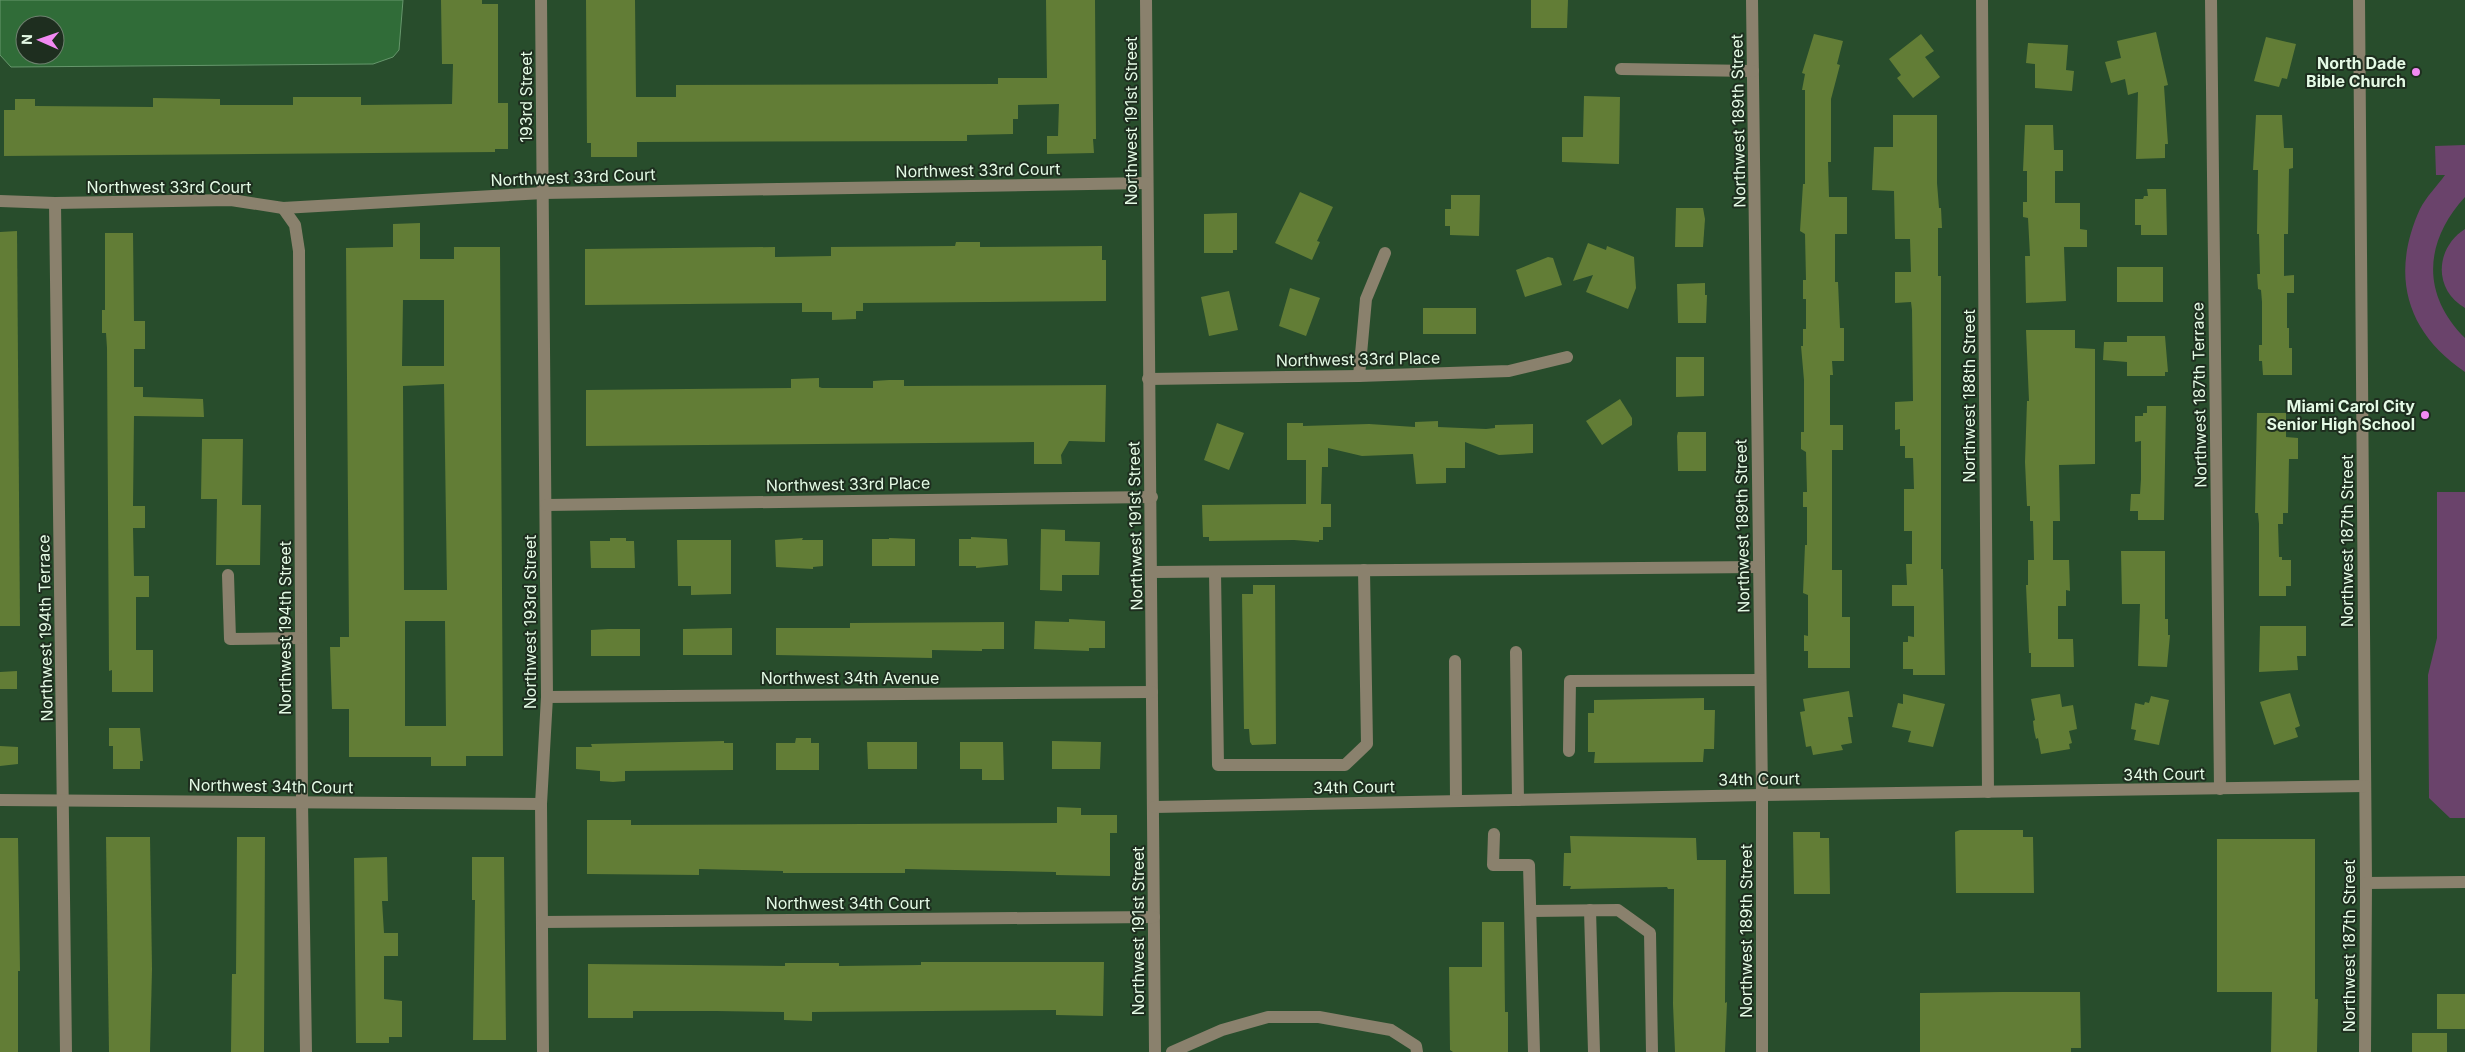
<svg xmlns="http://www.w3.org/2000/svg" width="2465" height="1052" viewBox="0 0 2465 1052" font-family="Inter,sans-serif">
  <style>
    .green { fill: #6a436b }
    .water { fill: #306c38; stroke: #66976c; fill-rule: evenodd }
    .building { fill: #627d36; fill-rule: evenodd }
    .lines { fill: none; stroke-linecap: round; stroke-linejoin: round }
    .minor { stroke: #8a816d; stroke-width: 12 }
    .poi-dot { fill: #f28af3; stroke: #1e2e1f; stroke-width: 2 }
    .labels { text-anchor: middle; dominant-baseline: central; stroke-width: 4; stroke-linejoin: round; paint-order: stroke }
    .poi-label { font-size: 16px; font-weight: bold; fill: #e4fae5; stroke: #1e2e1f; text-anchor: end }
    .street-label { font-size: 16px; fill: #e4fae5; stroke: #1e2e1f }
  </style>
  <rect width="100%" height="100%" fill="#284d2c"/>
  <g class="green">
    <path d="M2465,145v52c-41,45 -44,97 0,141v34c-59,-40 -75,-97 -45,-163 6,-12 17,-23 25,-34h-9l-1,-29z"/>
    <path d="M2465,229v79c-32,-18 -30,-60 0,-79z"/>
    <path d="M2437,492h28v326h-15l-21,-20 -1,-123 9,-37z"/>
  </g>
  <path class="water" d="M0,0h403l-4,50 -6,7 -20,7 -362,3 -11,-12zM25,25h30v30h-30z"/>
  <g class="building">
    <path d="M441,0h41v4h16v99h10v46h-13v3l-491,4v-46h11v-11h20v7l118,1v-9l67,1v6h73v-8h68v8l91,-1 1,-40h-11z"/>
    <path d="M586,0h49l1,97h40v-12l322,-1v-6h49l-1,-78h49l1,139h-3l1,14 -47,1v-18h11l1,-32 -41,1v14h-5v15l-46,1v6l-330,1v15h-46v-14h-4z"/>
    <path d="M1531,0h37l-1,28h-36z"/>
    <path d="M2156,32l12,53 -4,1 4,58h-3v14l-29,1 2,-67 -10,3 -3,-16 -14,4 -6,-21 16,-4 -4,-17z"/>
    <path d="M1814,34l29,7 -6,23 3,1 -9,34v63h-3l1,35h18v37h-12v48h3l2,46h4v33h-12l1,14h-3v50h13v25h-11v120h10v47h8v51h-42v-17h-4v-16l4,1v-41l-5,-2 2,-48h2v-38h-4v-15h4l-1,-40 -5,-3v-17h3v-52l-3,-34h2v-17h3v-30h-3v-19h3l-1,-46 -5,-3 3,-47h2v-94h-3l3,-16 -3,-1z"/>
    <path d="M1921,34l13,17 -9,6 15,20 -27,21 -16,-20 4,-3 -12,-16z"/>
    <path d="M2266,37l30,7 -9,35 -5,-1 -3,9 -25,-6z"/>
    <path d="M2028,43l40,2 -2,25 8,1 -2,20 -37,-3v-24l-9,-1z"/>
    <path d="M1584,96l36,1 -1,67 -57,-2v-25h21z"/>
    <path d="M1893,115h44v68l2,25h2l1,20h-4v48h3v293h2l2,106h-32v-6h-10v-27h5v-6l6,1v-31h-22v-21h15l-1,-21h6v-33h-8v-42h10l-1,-31h-8v-12h-5v-17l-5,1v-28l18,-1 -1,-91 -1,-8 -16,1v-31h16l-1,-33h-15l-1,-48 -22,-1 2,-43h19z"/>
    <path d="M2256,115h26l2,33h9v20l-4,1 -1,65h-4v42l10,-1v18h-7v35h2v20h3v27h-29l-1,-14h-3v-16h3v-43l-1,-12 -3,-1 -1,-15h3l-1,-40h-2l1,-64h-5z"/>
    <path d="M2025,125h28l1,25h9v21h-8v32h25v26l7,1v17h-23l2,54 -40,2 -1,-47h5l-2,-38 -5,-1v-15h4v-31h-4z"/>
    <path d="M2147,189h19l1,46h-26v-10h-6v-26h8l1,-3h4z"/>
    <path d="M1300,192l33,15 -16,34 3,1 -8,18 -37,-17z"/>
    <path d="M1451,195h29l-1,41 -29,-1v-9h-5v-17h6z"/>
    <path d="M1676,208h27l2,11 -2,28h-28z"/>
    <path d="M1237,213v37h-4v3h-29v-39z"/>
    <path d="M420,223v36h34v-12h46l3,509h-37v10h-35v-9h-82v-48h-17l-2,-62h10v-10h9l-3,-389 47,-1v-23zM403,300h41v66h-42zM444,384l3,206h-43l-1,-204zM405,621h40l1,105h-41z"/>
    <path d="M17,231l3,395h-20v-394z"/>
    <path d="M105,233h28l1,88h11v28h-11v38h9v10l60,2 1,18 -70,-1 -1,90h12v22h-12l1,48h15v21h-13v53h17v42h-41v-22l-3,1 -2,-323 -1,-15h-4v-23h3z"/>
    <path d="M956,242h24v5l122,-1v14h4v41l-243,2v8h-7v8l-24,1v-8h-30v-9l-217,2v-56l190,-2v10l56,-1v-9l124,-1z"/>
    <path d="M1588,243l18,7 1,-4 27,11 2,31 -8,21 -42,-17 7,-17 -20,6z"/>
    <path d="M1548,257l5,1 9,27 -37,12 -9,-27z"/>
    <rect x="2117" y="267" width="46" height="35"/>
    <path d="M1705,283v12h2l-1,28h-28l-1,-39z"/>
    <path d="M1290,288l30,10 -14,38 -27,-10z"/>
    <path d="M1229,291l9,39 -29,6 -8,-39z"/>
    <rect x="1423" y="308" width="53" height="26"/>
    <path d="M2026,330h49v18l20,1v115l-36,1 1,56h-7v39h16l1,31 -4,-1v16h-8v33h15l1,28h-43v-14h-2l-3,-68h2v-25h6l-1,-39h-3v-15h-3l-2,-44 2,-61h2z"/>
    <path d="M2127,336h38l3,36h-3v4h-38v-14l-24,-2 1,-18h23z"/>
    <path d="M1676,357h28v39l-28,1z"/>
    <path d="M819,378v9l3,1h51v-7l16,-1h15v6l202,-1 -1,57 -36,-1 -8,14 1,9h-28v-22l-448,4v-56l205,-2v-9z"/>
    <path d="M1620,399l12,19v7l-30,20 -16,-24z"/>
    <path d="M2147,406h19l-2,114h-26v-9h-8l1,-17h9l1,-15v-38l-6,1v-26h8v-3h4z"/>
    <path d="M2257,413h29v24l12,1v21h-9l-1,54h-5v11h-5l1,33h3v3h9v26h-5v10h-27v-72l-1,-11h-3z"/>
    <path d="M1438,421v6l48,2 9,-1v-3l38,-1v29l-34,2 -34,-13v26h-19v15l-30,1 -3,-30 -51,2 -34,-8v19h-6l-1,37h10v23h-8v13h-4v2l-25,-2 -85,1v-4h-6l-1,-32 104,-1v-44h-19v-37h16v3l66,-2 46,3v-5z"/>
    <path d="M1217,423l27,10 -15,37 -25,-10z"/>
    <path d="M1678,432h28v39h-28l-1,-35z"/>
    <path d="M202,439h41l-1,66h19l-1,60h-44l1,-66h-16z"/>
    <path d="M1041,529l24,1v11l35,1 -1,33h-37v16l-22,-1z"/>
    <path d="M971,537l36,2 1,26 -32,3v-2h-17v-27h12z"/>
    <path d="M610,538h16v3h8l1,27h-44l-1,-27h20z"/>
    <path d="M803,538l-1,2h21v26l-10,1v2l-37,-2 -1,-27z"/>
    <path d="M889,538l26,1v27h-43v-27h17z"/>
    <path d="M677,540h54v54l-40,1v-9h-13z"/>
    <path d="M2121,551h44v68h3v16h2l-3,32 -29,-1 2,-62h-18z"/>
    <path d="M1253,585h22l1,159 -24,1 -2,-3 -1,-13h-5l-2,-135h11z"/>
    <path d="M1069,619l36,2v27h-16v3l-55,-2 1,-28 34,1z"/>
    <path d="M1004,622v27h-22v2l-50,-1v8l-156,-3v-27h74v-5z"/>
    <path d="M2260,626h46v30h-9l1,14 -39,2z"/>
    <path d="M732,628v27h-49v-26z"/>
    <path d="M608,629h32v27h-49v-26z"/>
    <path d="M17,671v18h-17v-17z"/>
    <path d="M1849,691l4,26h-5l4,26 -11,2 2,5 -30,5 -2,-9 -5,1 -6,-35 5,-1 -2,-12z"/>
    <path d="M2290,693l10,33 -5,2 3,9 -24,8 -14,-43z"/>
    <path d="M1903,694l42,10 -12,43 -25,-5 3,-11 -19,-4 6,-24 5,1z"/>
    <path d="M2060,694l2,13 11,-2 4,24 -8,2 3,12 -3,1 1,5 -29,5 -3,-16 -2,1 -2,-9 -1,-9 2,-1 -4,-21z"/>
    <path d="M2151,696l18,4 -10,45 -25,-5 2,-10 -5,-1 4,-26 9,2 1,-3 4,1z"/>
    <path d="M1704,698v12h11l-1,39h-10l-1,13 -109,1 1,-11h-7v-39h6v-13z"/>
    <path d="M109,728h31l3,33h-3v8h-27v-23h-4z"/>
    <path d="M796,738h15v5h8v27h-43v-27h19z"/>
    <path d="M724,741v2h9v27l-108,1v10l-12,1 -13,-1v-10l-24,-2v-22h16l-1,-3z"/>
    <path d="M1052,741l49,1 -1,27h-48z"/>
    <path d="M867,742h50v27h-49z"/>
    <path d="M960,742h43l1,38h-22v-11h-22z"/>
    <path d="M0,746l18,1v17l-18,2z"/>
    <path d="M1057,807l24,1v7h36v18h-7v43l-54,-1v-3l-151,-3v4h-122v-2l-84,-2v6l-112,-1v-54h44v5l426,-2z"/>
    <path d="M1960,830h63v7h10l1,56h-78l-1,-61z"/>
    <path d="M1793,832h27v6h9l1,56h-36z"/>
    <path d="M1570,836l126,2 1,22h29l-1,143 2,-1 -2,50h-50l-2,-48 1,-115h-6l-1,-2 -97,2 1,-3h-8l1,-33h7z"/>
    <path d="M106,837h44l2,132 -2,83h-41z"/>
    <path d="M237,837h28l-1,215h-33l1,-78h4z"/>
    <path d="M0,838h18l2,133h-2v81h-18z"/>
    <path d="M2217,839h98v160h3l-1,53h-46l1,-60h-55z"/>
    <path d="M387,857l1,44h-6l2,32h14v23h-14v43l18,2v36h-13v6h-33l-2,-185z"/>
    <path d="M472,857h32l2,183h-33l2,-140h-3z"/>
    <path d="M1482,922h22l1,90h3v40h-55l-3,-2 -1,-83h33z"/>
    <path d="M921,962h183l-1,54 -47,-1v-5l-244,2v9l-28,-1v-8l-68,-1h-83v7h-45v-54l197,2v-3h54v3l82,-1z"/>
    <path d="M2002,992h78l1,56h-10v4h-151v-59z"/>
    <rect x="2437" y="994" width="28" height="35"/>
    <rect x="2412" y="1033" width="35" height="19"/>
  </g>
  <g class="lines">
    <g class="minor">
      <path d="M541,0l6,697 -6,107 2,248"/>
      <path d="M1146,0l9,1052"/>
      <path d="M1752,0l10,795v257"/>
      <path d="M1982,0l6,792"/>
      <path d="M2211,0l9,789"/>
      <path d="M2359,0l7,883 -1,169"/>
      <path d="M1621,69l132,2"/>
      <path d="M0,201l55,2 176,-3 52,8 260,-15 604,-10"/>
      <path d="M55,203l11,849"/>
      <path d="M283,208l12,17 4,26 3,551 4,250"/>
      <path d="M1359,376l7,-77 19,-46"/>
      <path d="M1148,379l211,-3 150,-5 58,-14"/>
      <path d="M546,505l606,-8"/>
      <path d="M1152,572l607,-5"/>
      <path d="M1215,572l3,193h127l22,-21 -3,-174"/>
      <path d="M228,575l2,64 71,-1"/>
      <path d="M1516,652l2,148"/>
      <path d="M1455,661l1,140"/>
      <path d="M547,697l605,-5"/>
      <path d="M1569,751l1,-70 190,-1"/>
      <path d="M0,800l541,4"/>
      <path d="M1154,807l608,-12 603,-9"/>
      <path d="M1494,834l-1,31h36l5,187"/>
      <path d="M2366,883l99,-1"/>
      <path d="M1590,910l4,142"/>
      <path d="M1531,911l87,-1 32,23 2,119"/>
      <path d="M542,922l612,-5"/>
      <path d="M1172,1052l50,-22 46,-13h51l72,13 25,16 1,6"/>
    </g>
  </g>
  <g class="poi-dot">
    <circle cx="2416" cy="72" r="5"/>
    <circle cx="2425" cy="415" r="5"/>
  </g>
  <g class="labels">
    <g class="poi-label">
      <text x="2406" y="63">North Dade<tspan x="2406" dy="18">Bible Church</tspan></text>
      <text x="2415" y="406">Miami Carol City<tspan x="2415" dy="18">Senior High School</tspan></text>
    </g>
    <g class="street-label">
      <text transform="translate(526 97) rotate(-90)">193rd Street</text>
      <text transform="translate(1131 121) rotate(-90)">Northwest 191st Street</text>
      <text transform="translate(1738 121) rotate(-91)">Northwest 189th Street</text>
      <text transform="translate(978 170) rotate(-1)">Northwest 33rd Court</text>
      <text transform="translate(573 177) rotate(-2)">Northwest 33rd Court</text>
      <text x="169" y="187">Northwest 33rd Court</text>
      <text transform="translate(1358 359) rotate(-1)">Northwest 33rd Place</text>
      <text transform="translate(2199 395) rotate(-91)">Northwest 187th Terrace</text>
      <text transform="translate(1969 396) rotate(-90)">Northwest 188th Street</text>
      <text transform="translate(848 484) rotate(-1)">Northwest 33rd Place</text>
      <text transform="translate(1135 526) rotate(-91)">Northwest 191st Street</text>
      <text transform="translate(1742 526) rotate(-91)">Northwest 189th Street</text>
      <text transform="translate(2347 541) rotate(-90)">Northwest 187th Street</text>
      <text transform="translate(530 622) rotate(-90)">Northwest 193rd Street</text>
      <text transform="translate(45 628) rotate(-91)">Northwest 194th Terrace</text>
      <text transform="translate(285 628) rotate(-90)">Northwest 194th Street</text>
      <text x="850" y="678">Northwest 34th Avenue</text>
      <text transform="translate(2164 774) rotate(-1)">34th Court</text>
      <text transform="translate(1759 779) rotate(-1)">34th Court</text>
      <text transform="translate(271 786) rotate(1)">Northwest 34th Court</text>
      <text transform="translate(1354 787) rotate(-1)">34th Court</text>
      <text x="848" y="903">Northwest 34th Court</text>
      <text transform="translate(1138 931) rotate(-90)">Northwest 191st Street</text>
      <text transform="translate(1746 931) rotate(-90)">Northwest 189th Street</text>
      <text transform="translate(2349 946) rotate(-90)">Northwest 187th Street</text>
    </g>
  </g>
  <g transform="translate(40 40) rotate(272)"><circle r="24" fill="#1e2e1f" stroke="#6d806e"/>
  <path d="M0-4L9 19L0 12L-9 19Z" fill="#f28af3"/>
  <text y="-8" font-size="14" font-weight="bold" text-anchor="middle" fill="#e4fae5">N</text>
  </g>
</svg>
